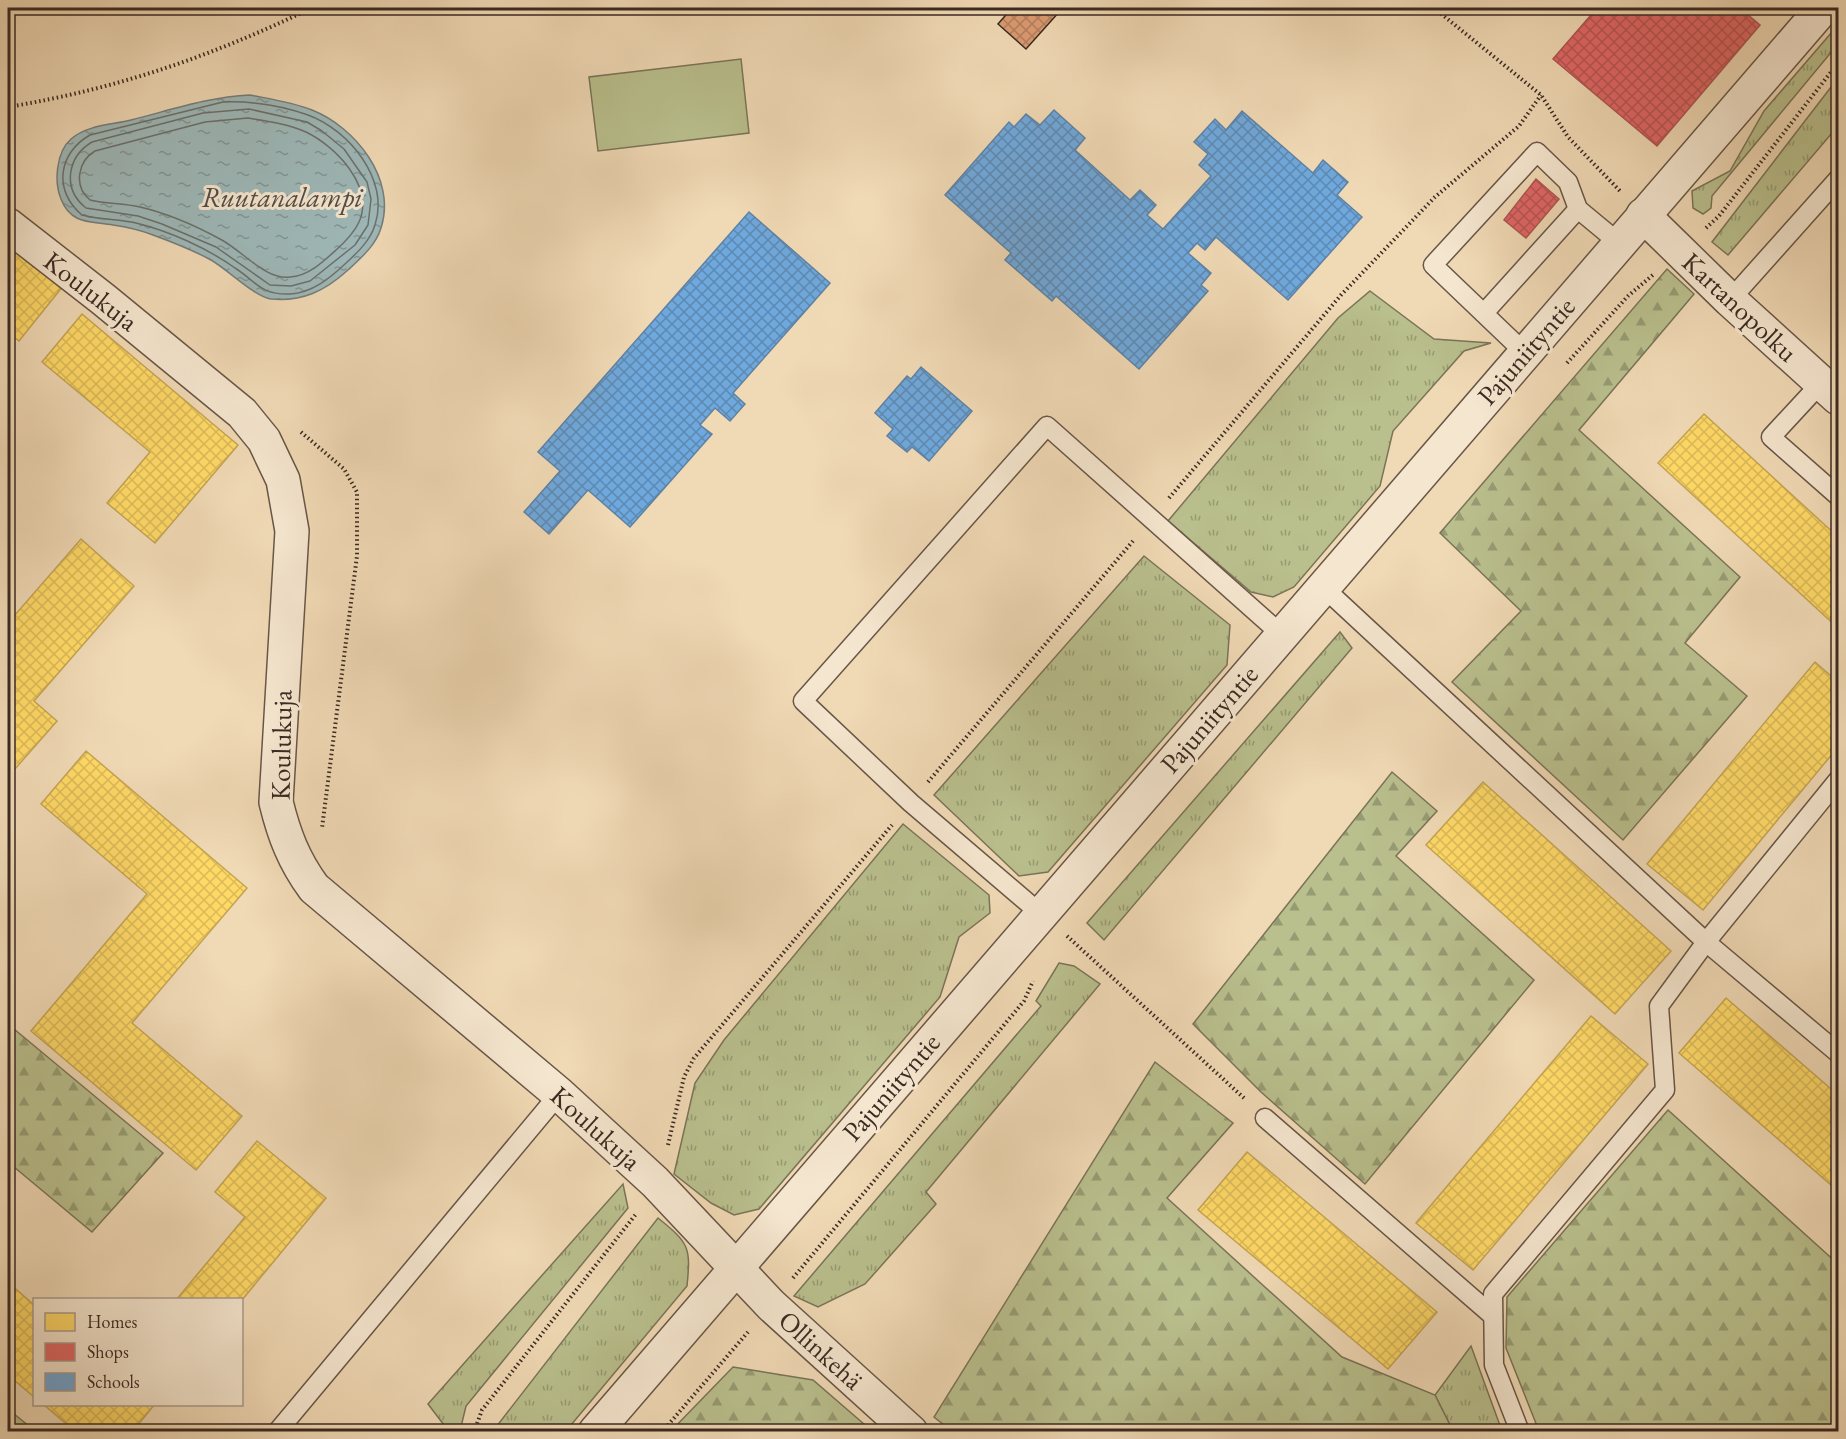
<svg xmlns="http://www.w3.org/2000/svg" width="1846" height="1439" viewBox="0 0 1846 1439" font-family="'EB Garamond',serif">
  <style>
    .grass { fill: url(#grass-tufts); stroke: #7a7458; stroke-width: 1.5 }
    .forest { fill: url(#forest-firs); stroke: #7a7458; stroke-width: 1.5 }
    .pitch { fill: #b9bf8d; stroke: #7a7458; stroke-width: 1.5 }
    .water { fill: url(#water-ripples); stroke: #767f7c; stroke-width: 1.5 }
    .homes { fill: url(#homes-cross-hatch); stroke: #c4a452; stroke-width: 1.5 }
    .shops { fill: url(#shops-cross-hatch); stroke: #ae5452; stroke-width: 1.5 }
    .schools { fill: url(#schools-cross-hatch); stroke: #5f82a4; stroke-width: 1.5 }
    .lines { fill: none; stroke-linecap: round; stroke-linejoin: round }
    .shore { stroke: #6c716d; stroke-width: 1.5 }
    .building { fill: url(#building-cross-hatch); stroke: #3a2a22; stroke-width: 1.5 }
    .service-casing { stroke: #685647; stroke-width: 21 }
    .minor-casing { stroke: #685647; stroke-width: 36 }
    .tertiary-casing { stroke: #685647; stroke-width: 36 }
    .path { stroke: #3a2a22; stroke-width: 4; stroke-dasharray: 1.5 3; stroke-linecap: butt }
    .service { stroke: #f5e6cf; stroke-width: 18 }
    .minor { stroke: #f5e6cf; stroke-width: 33 }
    .tertiary { stroke: #f5e6cf; stroke-width: 33 }
    .labels { text-anchor: middle; dominant-baseline: central; stroke-width: 6; stroke-linejoin: round; paint-order: stroke }
    .street-label { font-size: 27px; fill: #3a2a22; stroke: #f5e6cf }
    .water-label { font-size: 28px; font-style: italic; fill: #534e48; stroke: #f5e6cf }
  </style>
  <defs>
    <pattern id="grass-tufts" width="24" height="20" patternUnits="userSpaceOnUse" patternTransform="scale(1.5)"><rect width="24" height="20" fill="#b9bf8d"/><path d="M3 7l-1-3M5 7V3M7 7l1-3M15 17l-1-3M17 17v-4M19 17l1-3" fill="none" stroke="#979b73"/></pattern>
    <pattern id="forest-firs" width="22" height="20" patternUnits="userSpaceOnUse" patternTransform="scale(1.5)"><rect width="22" height="20" fill="#b9bf8d"/><path d="M5 1l3.5 6h-7zM16 11l3.5 6h-7z" fill="#979b73"/></pattern>
    <pattern id="water-ripples" width="26" height="14" patternUnits="userSpaceOnUse" patternTransform="scale(1.5)"><rect width="26" height="14" fill="#9eb8b8"/><path d="M2 4q2-2 4 0t4 0M15 11q2-2 4 0t4 0" fill="none" stroke="#829695"/></pattern>
    <pattern id="homes-cross-hatch" width="8" height="8" patternUnits="userSpaceOnUse" patternTransform="scale(1.5)"><rect width="8" height="8" fill="#ffd966"/><path d="M0 0l8 8M0 8l8-8" fill="none" stroke="#dbba58"/></pattern>
    <pattern id="shops-cross-hatch" width="8" height="8" patternUnits="userSpaceOnUse" patternTransform="scale(1.5)"><rect width="8" height="8" fill="#e06666"/><path d="M0 0l8 8M0 8l8-8" fill="none" stroke="#b75454"/></pattern>
    <pattern id="schools-cross-hatch" width="8" height="8" patternUnits="userSpaceOnUse" patternTransform="scale(1.5)"><rect width="8" height="8" fill="#6fa8dc"/><path d="M0 0l8 8M0 8l8-8" fill="none" stroke="#5c89b2"/></pattern>
    <pattern id="building-cross-hatch" width="8" height="8" patternUnits="userSpaceOnUse" patternTransform="scale(1.5)"><rect width="8" height="8" fill="#dc9b72"/><path d="M0 0l8 8M0 8l8-8" fill="none" stroke="#b37f5d"/></pattern>
  </defs>
  <rect width="100%" height="100%" fill="#f0d9b5"/>
  <filter id="stains"><feTurbulence type="fractalNoise" baseFrequency=".00333" numOctaves="4"/><feColorMatrix values="0 0 0 0 .2 0 0 0 0 .09 0 0 0 0 .02 0 0 0 .5 -.17"/></filter>
  <radialGradient id="worn" r=".72"><stop offset=".6" stop-color="#630" stop-opacity="0"/><stop offset="1" stop-color="#630" stop-opacity=".3"/></radialGradient>
  <g class="grass">
    <path d="M1838,25v19l-126,152 -1,12 -8,6 -10,-6 -1,-17 38,-20 34,-60z"/>
    <path d="M1838,78v48l-110,129 -16,-13z"/>
    <path d="M1370,291l64,48 57,4 -27,8 -71,80 -13,55 -86,101 -21,10 -22,-5 -83,-71 170,-203z"/>
    <path d="M1144,556l86,69 -3,40 -179,207 -29,4 -85,-81z"/>
    <path d="M1340,632l12,16 -248,292 -17,-17z"/>
    <path d="M903,824l86,71 1,18 -31,24 -19,60 -181,212 -25,6 -23,-12 -37,-29 21,-91 29,-43z"/>
    <path d="M1059,963l15,3 26,18 -174,208 10,12 -71,80 -47,23 -24,-11 247,-290 -5,-5z"/>
    <path d="M623,1184l5,24 -162,198 -6,25h-15l2,-2 -19,-25z"/>
    <path d="M658,1218c31,25 33,29 29,68l-121,145h-73z"/>
    <path d="M1471,1346l31,85h-49l-18,-36z"/>
  </g>
  <g class="forest">
    <path d="M1667,269l27,25 -115,136 161,147 -55,66 62,53 -124,144 -171,-158 69,-71 -81,-78z"/>
    <path d="M1392,772l45,39 -41,45 138,124 -169,204 -104,-92 -68,-68z"/>
    <path d="M8,1024l155,129 -71,79 -84,-70z"/>
    <path d="M1155,1062l78,61 -66,75 175,159 93,38 18,36 -500,1 -19,-15z"/>
    <path d="M1668,1110l170,154v161l-11,7 -288,-1 -33,-83 1,-51z"/>
    <path d="M733,1367l80,13 59,51h-201z"/>
    <path d="M8,1409l27,22h-27z"/>
  </g>
  <path class="pitch" d="M741,59l8,74 -151,18 -9,-74z"/>
  <path class="water" d="M250,95c20,4 42,7 62,15 43,17 85,69 69,118 -5,17 -20,30 -33,42 -23,21 -46,32 -77,29 -16,-2 -44,-30 -60,-39 -18,-10 -39,-18 -58,-25 -13,-5 -26,-8 -40,-10 -22,-4 -42,0 -52,-26 -7,-17 -5,-47 10,-60 16,-14 40,-14 60,-19 40,-10 77,-23 119,-25z"/>
  <g class="homes">
    <path d="M8,243l55,43 -44,55 -11,-9z"/>
    <path d="M82,314l156,131 -83,98 -48,-40 43,-51 -108,-90z"/>
    <path d="M1704,414l134,123v91l-180,-165z"/>
    <path d="M81,539l53,47 -100,115 23,20 -49,56v-154z"/>
    <path d="M1815,662l23,20v65l-135,163 -56,-46z"/>
    <path d="M86,751l161,137 -115,135 110,93 -46,54 -165,-139 116,-137 -106,-90z"/>
    <path d="M1483,782l188,169 -56,63 -189,-169z"/>
    <path d="M1726,998l112,97v96l-159,-138z"/>
    <path d="M1591,1016l57,48 -175,206 -57,-47z"/>
    <path d="M257,1141l69,57 -84,102h-66l69,-83 -30,-25z"/>
    <path d="M1247,1152l190,160 -49,57 -190,-159z"/>
    <path d="M8,1282l26,23v92l-26,-22z"/>
    <path d="M43,1404h112l-23,28h-56z"/>
  </g>
  <g class="shops">
    <path d="M1597,8h143l20,17 -103,121 -104,-87z"/>
    <path d="M1536,179l23,20 -33,39 -22,-18z"/>
  </g>
  <g class="schools">
    <path d="M1054,110l31,28 -10,12 55,50 10,-10 16,15 -9,10 16,14 48,-53 -12,-11 9,-11 -14,-12 21,-23 11,11 16,-19 71,62 10,-13 25,22 -11,13 25,22 -74,83 -72,-63 -11,13 -8,-7 -9,10 23,20 -10,12 7,6 -69,78 -83,-73 -4,5 -47,-41 6,-7 -66,-58 64,-73 5,5 12,-13 14,11z"/>
    <path d="M749,212l81,71 -97,110 12,11 -15,17 -15,-13 -15,17 12,9 -82,93 -42,-37 -39,44 -25,-22 36,-41 -22,-19z"/>
    <path d="M921,367l51,44 -43,50 -17,-14 -5,5 -20,-16 6,-7 -18,-16 32,-37 4,3z"/>
  </g>
  <g class="lines">
    <g class="shore">
      <path d="M223,102c29,-1 57,3 85,13 41,15 82,65 67,110 -5,16 -18,28 -30,39 -15,14 -33,29 -55,30 -30,1 -33,-12 -55,-26 -28,-20 -66,-37 -99,-45 -18,-4 -36,-3 -54,-8 -29,-24 -24,-62 8,-80z"/>
      <path d="M249,109l58,13 15,9 22,18 23,33 4,17 -3,26 -13,20 -45,36 -19,5 -21,-1 -54,-38 -54,-23 -24,-8 -52,-8c-24,-19 -19,-51 6,-66l111,-29z"/>
      <path d="M248,118c19,3 40,6 58,14 29,14 69,54 53,90 -5,11 -14,20 -23,28 -13,12 -28,26 -46,27 -25,3 -47,-26 -70,-38 -24,-13 -54,-26 -80,-32 -17,-4 -34,-3 -50,-7 -17,-14 -12,-39 5,-49l110,-29z"/>
    </g>
  </g>
  <path class="building" d="M1012,8h42l5,4 -33,37 -28,-25z"/>
  <g class="lines">
    <g class="service-casing">
      <g id="service">
        <path d="M1730,300l108,-121"/>
        <path d="M1484,313l94,-104"/>
        <path d="M1525,353l-92,-88 104,-113 31,30 10,27 41,34"/>
        <path d="M1821,383l-50,54 67,59"/>
        <path d="M1323,587l383,355 132,111"/>
        <path d="M1041,914l-130,-111 -108,-102 244,-275 235,209"/>
        <path d="M1265,1118l228,198"/>
        <path d="M277,1432l282,-338"/>
        <path d="M1520,1432l-26,-67 -1,-71 172,-204 -6,-84 47,-64 132,-162"/>
      </g>
    </g>
    <g class="minor-casing">
      <g id="minor">
        <path d="M1643,215l87,85 108,98"/>
        <path d="M8,225l95,74 139,114 22,27 19,40 9,51 -16,271c8,33 18,59 38,86l245,206 96,88 116,123 140,127"/>
      </g>
    </g>
    <g class="tertiary-casing">
      <path id="tertiary" d="M595,1432l1228,-1424"/>
    </g>
    <g class="path">
      <path d="M1434,8l107,87 27,42 52,54"/>
      <path d="M8,107c112,-19 201,-50 304,-99"/>
      <path d="M1706,228l13,-12 119,-153"/>
      <path d="M1567,363l61,-67 26,-22"/>
      <path d="M301,432l43,37 13,23v64l-35,272"/>
      <path d="M1169,498l172,-203 94,-98 84,-71 22,-31"/>
      <path d="M928,782l205,-241"/>
      <path d="M1067,936l178,163"/>
      <path d="M668,1145l16,-68 10,-19 198,-233"/>
      <path d="M793,1278l231,-277 9,-20"/>
      <path d="M474,1432l8,-22 154,-196"/>
      <path d="M662,1432l86,-100"/>
    </g>
    <use href="#service" class="service"/>
    <use href="#minor" class="minor"/>
    <use href="#tertiary" class="tertiary"/>
  </g>
  <g class="labels">
    <g class="street-label">
      <text transform="translate(91 291) rotate(38)">Koulukuja</text>
      <text transform="translate(1740 307) rotate(43)">Kartanopolku</text>
      <text transform="translate(1526 351) rotate(-49)">Pajuniityntie</text>
      <text transform="translate(1209 719) rotate(-49)">Pajuniityntie</text>
      <text transform="translate(281 745) rotate(-89)">Koulukuja</text>
      <text transform="translate(891 1087) rotate(-49)">Pajuniityntie</text>
      <text transform="translate(596 1128) rotate(42)">Koulukuja</text>
      <text transform="translate(821 1350) rotate(42)">Ollinkehä</text>
    </g>
    <g class="water-label">
      <text x="282" y="197">Ruutanalampi</text>
    </g>
  </g>
  <rect width="1846" height="1439" fill="none" stroke="#f0d9b5" stroke-width="30"/>
  <rect x="9" y="9" width="1828" height="1421" fill="none" stroke="#3a2a22" stroke-width="3"/>
  <rect x="15" y="15" width="1816" height="1409" fill="none" stroke="#3a2a22" stroke-width="1.5"/>
  <rect x="33" y="1298" width="210" height="108" fill="#f5e6cf" stroke="#aa9b8a" stroke-width="1.5"/>
  <rect x="45" y="1313" width="30" height="18" fill="#ffd966" stroke="#aa9b8a" stroke-width="1.5"/>
  <text x="87" y="1328" font-size="18" fill="#3a2a22">Homes</text>
  <rect x="45" y="1343" width="30" height="18" fill="#e06666" stroke="#aa9b8a" stroke-width="1.5"/>
  <text x="87" y="1358" font-size="18" fill="#3a2a22">Shops</text>
  <rect x="45" y="1373" width="30" height="18" fill="#6fa8dc" stroke="#aa9b8a" stroke-width="1.5"/>
  <text x="87" y="1388" font-size="18" fill="#3a2a22">Schools</text>
  <rect width="100%" height="100%" filter="url(#stains)"/>
  <rect width="100%" height="100%" fill="url(#worn)"/>
</svg>
